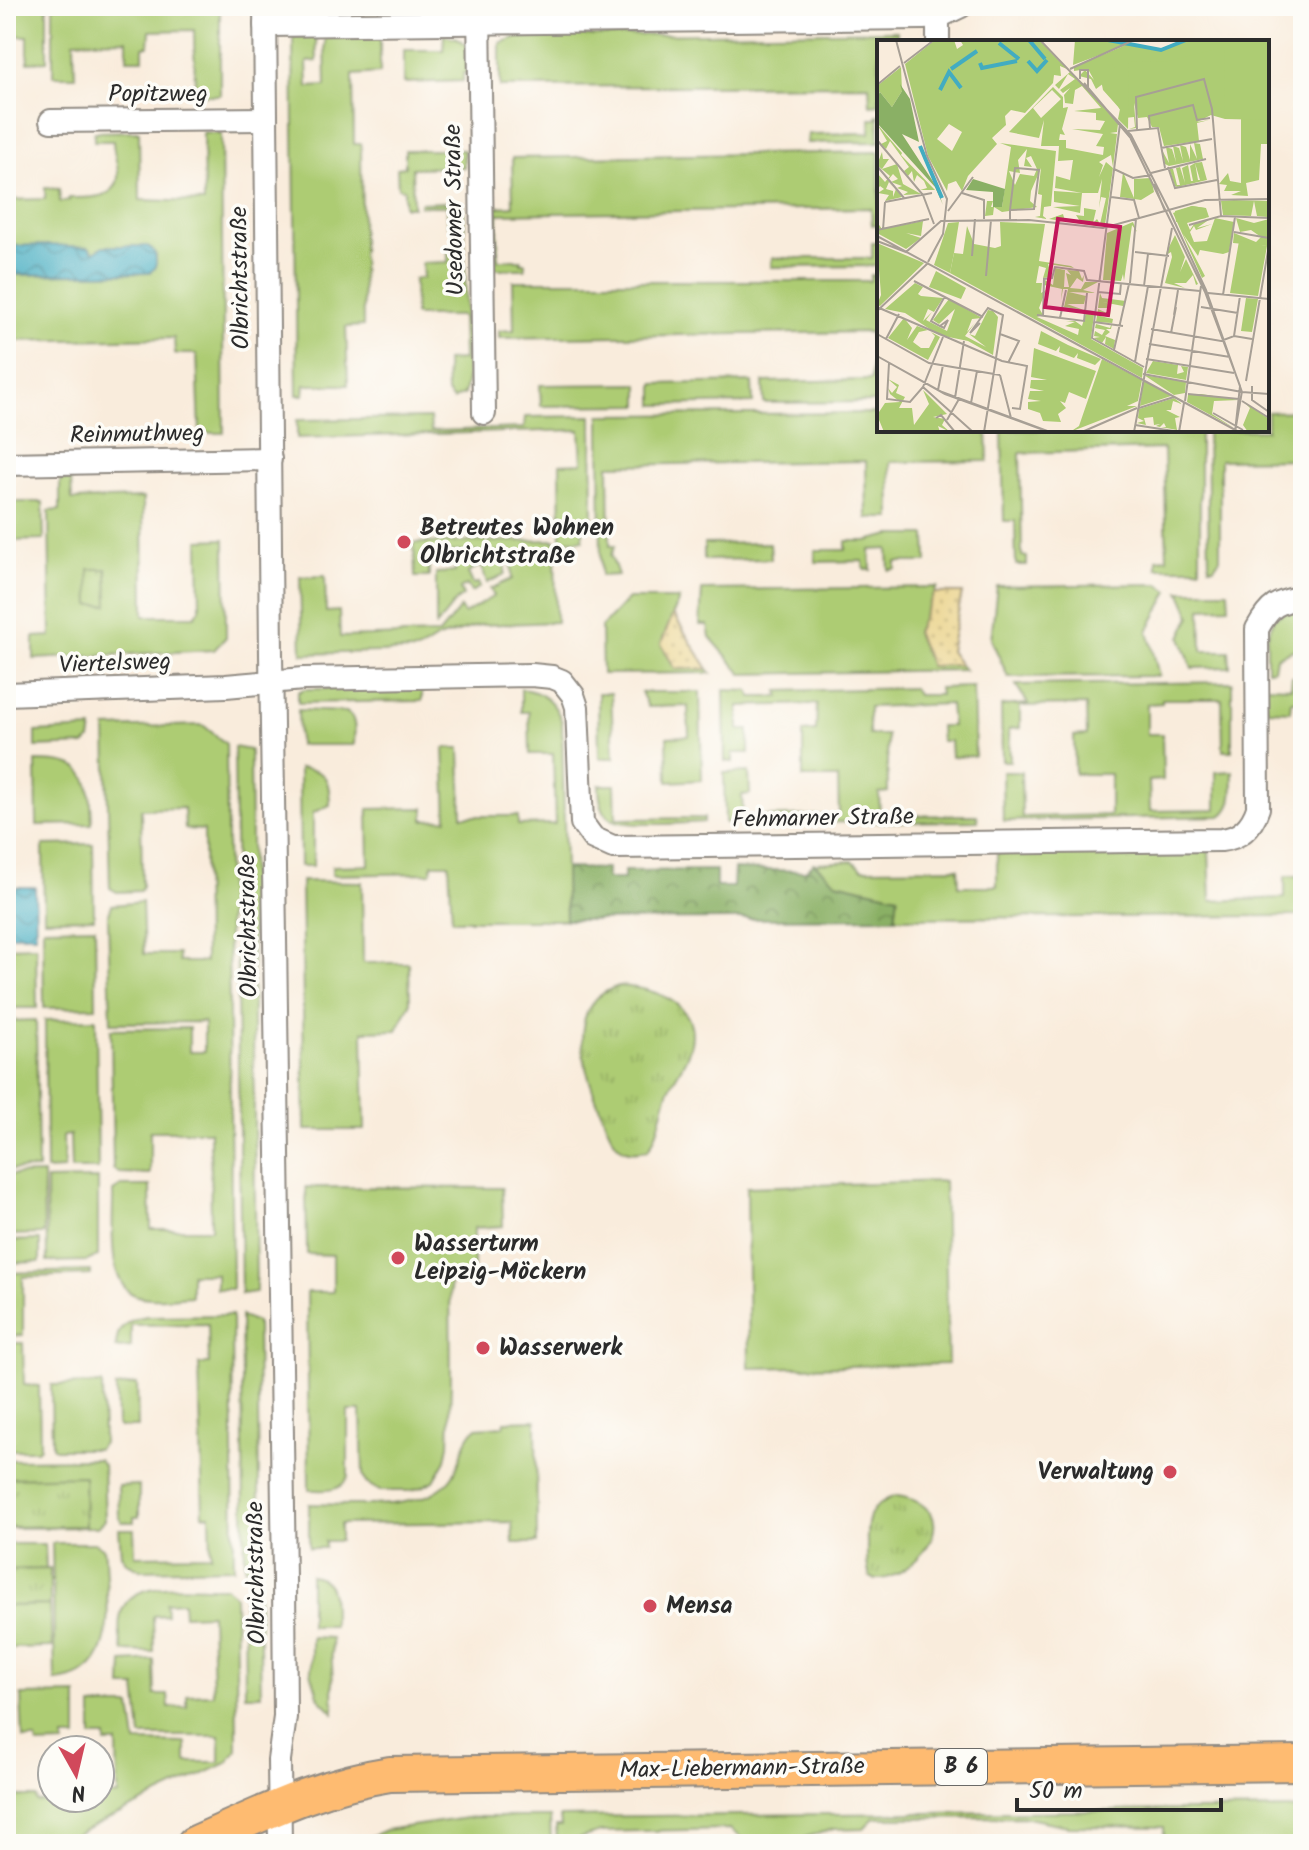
<svg xmlns="http://www.w3.org/2000/svg" width="1309" height="1850" viewBox="0 0 1309 1850" font-family="Kalam,sans-serif">
  <style>
    .green { fill: #adcc73; stroke: #6c7c4f; stroke-width: 2 }
    .forest { fill: url(#forest-crowns); stroke: #5a6e48; stroke-width: 2 }
    .sand { fill: url(#sand-dots); stroke: #8c8264; stroke-width: 2 }
    .park { fill: url(#park-tufts); stroke: #6c7c4f; stroke-width: 2 }
    .water { fill: url(#water-waves); stroke: #366c76; stroke-width: 2 }
    .lines { fill: none; stroke-linecap: round; stroke-linejoin: round }
    .minor-casing { stroke: #928c84; stroke-width: 26 }
    .primary-casing { stroke: #928c84; stroke-width: 38 }
    .minor { stroke: #fff; stroke-width: 22 }
    .primary { stroke: #febb71; stroke-width: 34 }
    .poi-dot { fill: #d1495b; stroke: #fdfcf7; stroke-width: 3 }
    .labels { text-anchor: middle; dominant-baseline: central; stroke-width: 7; stroke-linejoin: round; paint-order: stroke }
    .shield { fill: #fdfcf7; stroke: #6a6a68; stroke-width: 2 }
    .shield-label { font-size: 22px; font-weight: bold; fill: #2b2b2b }
    .street-label { font-size: 24px; fill: #2b2b2b; stroke: #fdfcf7 }
    .poi-label { font-size: 24px; font-weight: bold; fill: #2b2b2b; stroke: #fdfcf7; text-anchor: start }
    .inset-river { fill: none; stroke: #42acc1; stroke-width: 4 }
    .inset-road { fill: none; stroke: #a79f95; stroke-width: 2 }
    .view { fill: #c2185b; fill-opacity: 0.15; stroke: #c2185b; stroke-width: 4 }
    .inset-edge { fill: none; stroke: #2b2b2b; stroke-width: 4 }
  </style>
  <defs>
    <pattern id="forest-crowns" width="20" height="18" patternUnits="userSpaceOnUse" patternTransform="scale(2)"><rect width="20" height="18" fill="#8ab065"/><path d="M2 6a3 3 0 1 1 6 0M12 15a3 3 0 1 1 6 0" fill="none" stroke="#718f53"/></pattern>
    <pattern id="sand-dots" width="8" height="8" patternUnits="userSpaceOnUse" patternTransform="scale(2)"><rect width="8" height="8" fill="#eeda9e"/><path d="M2 2h.1M6 6h.1" fill="none" stroke="#cb8" stroke-width="1.8" stroke-linecap="round"/></pattern>
    <pattern id="park-tufts" width="24" height="20" patternUnits="userSpaceOnUse" patternTransform="scale(2)"><rect width="24" height="20" fill="#adcc73"/><path d="M3 7l-1-3M5 7V3M7 7l1-3M15 17l-1-3M17 17v-4M19 17l1-3" fill="none" stroke="#95af64"/></pattern>
    <pattern id="water-waves" width="16" height="10" patternUnits="userSpaceOnUse" patternTransform="scale(2)"><rect width="16" height="10" fill="#42acc1"/><path d="M0 5q4-4 8 0t8 0" fill="none" stroke="#378c9d"/></pattern>
  </defs>
  <rect width="100%" height="100%" fill="#fdfcf7"/>
  <filter id="ink" filterUnits="userSpaceOnUse"><feTurbulence type="fractalNoise" baseFrequency=".0125" numOctaves="2"/><feDisplacementMap in="SourceGraphic" scale="16" xChannelSelector="R" yChannelSelector="G"/><feConvolveMatrix kernelMatrix="1 2 1 2 8 2 1 2 1" color-interpolation-filters="sRGB"/></filter>
  <filter id="wash" filterUnits="userSpaceOnUse"><feTurbulence type="fractalNoise" baseFrequency=".006" numOctaves="4" result="noise"/><feDisplacementMap in="SourceGraphic" scale="32" xChannelSelector="R" yChannelSelector="G"/><feGaussianBlur stdDeviation="1.8" result="paint"/><feColorMatrix in="noise" values="0 0 0 0 0 0 0 0 0 0 0 0 0 0 0 0 0 1.4 0 .05"/><feComposite in="paint" operator="in"/></filter>
  <g filter="url(#wash)">
    <rect width="100%" height="100%" fill="#f9ecdc"/>
    <g class="green">
      <path d="M6,6h41v55l-19,1v-26h-22z"/>
      <path d="M53,6h167v89h-25l-1,-65 -44,1 -1,15 -6,1v12h-16v-19l-53,1 1,35h-22z"/>
      <path d="M897,31v11h-18v62l-9,1 -1,-20 -369,2v-44l17,-6z"/>
      <path d="M444,35l13,3 10,7 2,28h-6v8l-59,2v-33h39z"/>
      <path d="M380,36v37l-27,2 1,69h7l2,182 -17,1 2,58h-43l-1,10h-7l-4,-358h23l1,24 -10,1 1,25 18,-1 -1,-49z"/>
      <path d="M877,115h2v27l-72,1 1,-9 62,-1v-14h7z"/>
      <path d="M139,131l1,69 64,2 -1,-70 18,1 3,300h-24l-3,-79h-22l-1,-16 -168,3v-66l143,-2 7,-7v-11l-9,-9h-44l-9,7 -5,-6 -83,-1v-46l39,-1v-11l14,1 1,13 9,-1v-3c20,0 51,2 49,-26 -1,-11 -5,-20 -5,-31h-19v-9z"/>
      <path d="M405,150h59v17l-52,1 1,39h-9v-18l-6,-1 -1,-20 8,-1z"/>
      <path d="M879,152v77l-2,-4h-5l-1,-17 -373,6v46h23v3h4v6h-30l-1,-55 3,-1v-6l16,-1 -1,-48z"/>
      <path d="M446,202l18,1 3,177 -3,14 -11,6 -6,-7 -1,-32 17,-1 -1,-44h-47l-1,-37 9,-1 -1,-15 26,-1v-14l6,-1v-21h-6l-1,-20h-27v-3z"/>
      <path d="M879,238v28l-108,1 1,-9h100v-15h6z"/>
      <path d="M871,275h8v77l-1,-4 -7,-1 -1,-15 -371,6v-7l15,-1 -1,-49h357z"/>
      <path d="M872,362h7v40l-115,1 -1,-21 108,-2z"/>
      <path d="M752,382l1,21 -99,2v-21z"/>
      <path d="M639,384v21l-98,1 -1,-21z"/>
      <path d="M1303,411v48l-83,1v98l-6,9h-5l-2,-137h60v-18z"/>
      <path d="M879,413v17h108l1,31 -98,1 1,56h-24l-1,-57 -257,4 1,81h5l-4,9 7,20 -17,1 -1,-161z"/>
      <path d="M592,416l1,109h-10v15h-22l-1,-76 22,-1 -2,-33 -283,8v-18l133,-2 1,13 93,-3 1,-11z"/>
      <path d="M1002,430h198v138h-43v-9l10,-1 -3,-109 -144,4 2,103 5,1v8h-11l-1,-44h-11z"/>
      <path d="M60,480h11l1,20 71,-2 1,118h51l5,-7 -1,-69 26,-1 1,98 -12,13 -180,9v-22l17,-1 -2,-125 11,-1z"/>
      <path d="M6,502h37l1,38 -38,1z"/>
      <path d="M891,535h35l1,27h-31v7l-7,1 -1,-21 -18,1 1,20 -7,-1 -1,-8 -48,1v-12h31v-9h21z"/>
      <path d="M555,540l1,82 -76,3 -42,13 -21,13 -115,3 -2,-77 25,-1 1,36 13,-1 1,26 99,-3 21,-26 4,6 30,-18 -4,-7 22,-10 -1,-27h-82v25h-14l-1,-34z"/>
      <path d="M770,543l1,16 -67,1v-16z"/>
      <path d="M505,558v16l-18,9 -6,-18 -13,8 5,11 5,-1 2,4 -9,5 -4,-7 -7,4 3,7 -7,5 -20,25v-53l19,-1v-13z"/>
      <path d="M1159,584l10,7 -21,40 11,45 -151,1 -17,-38 6,-53z"/>
      <path d="M937,587l-21,45 14,33h30l4,5 -222,4 -32,-37 -2,-12h-8l2,-35z"/>
      <path d="M1180,591h48l1,16 -28,1 1,43h27l1,16 -38,1 -11,-31 10,-21z"/>
      <path d="M628,599h51l-18,45 14,25h33l3,4 -109,1 -1,-47z"/>
      <path d="M1303,603v43l-27,11 -2,12 -7,1v-32l7,-20z"/>
      <path d="M1292,676h11v25h-12l-1,10 -23,-1 -1,-24 25,1z"/>
      <path d="M1232,682v69h-9l-1,-52h-60v4l-15,1v30h15l1,46 -14,1 1,30 66,-1v-38l17,-1c-1,17 3,35 -12,45l-218,5 -1,-49h19l1,45 88,-2v-41h-35l-1,-38 13,-1 -1,-30 -66,1v22l-11,1 1,32h-8l-1,-55 27,-2 -12,-19z"/>
      <path d="M973,687l2,69 -24,1 -1,-16h-9l-1,-15h12l-2,-22 -81,3v28h18l1,57 -9,1 1,23 97,-1 1,6 -253,2 -1,-50 25,-1 1,22 -8,1 1,22 96,-2 -1,-37h-35v-46l13,-1 1,-27 -78,2v24h10v23h-16v9l-8,-1 -1,-71 25,1 3,6h28l-2,-6 135,-3 4,7h23l-1,-7z"/>
      <path d="M422,688v13l-124,2v-11l6,-3z"/>
      <path d="M521,689c22,2 34,13 41,33l4,198h-114l-3,-56h-17l-1,9 -99,2v-9l37,-1 -1,-56 56,-1v12l23,-1 -3,-71h16l2,68h56v9l37,-1 -2,-70h-23l-1,-42h-8z"/>
      <path d="M641,692h59l2,88 -34,2 -1,-45 22,-1 -1,-30 -40,1z"/>
      <path d="M598,693h13l3,65h-15z"/>
      <path d="M298,710l48,2c12,6 8,22 8,33h-55z"/>
      <path d="M203,725l23,19 6,545h-16v-15h-25v22c-17,1 -40,5 -56,-1 -30,-11 -21,-77 -22,-104l8,-5h29l1,43h60l-1,-98h-60v43l-31,-1 -6,-4 -2,-140 78,-1v24h15v-30l-93,1 -3,-107 4,-11 30,-3 2,52h34l1,8h26l-1,-132 -19,-1 -1,-21 -43,1 1,77 -2,5 -23,1 -7,-4 -4,-160z"/>
      <path d="M92,729l-2,11 -5,5 -49,2v-15z"/>
      <path d="M234,747l16,3 6,542 -15,2z"/>
      <path d="M36,761c54,0 54,14 56,63l-55,1z"/>
      <path d="M299,768c29,2 30,12 31,37l-17,8v53h-13z"/>
      <path d="M599,785h16l1,34 88,-1v4c-18,1 -81,6 -93,-3 -10,-7 -12,-22 -12,-34z"/>
      <path d="M93,844l1,74 -50,1 -1,-74z"/>
      <path d="M1209,850l2,51 74,-3v-22h18v40l-408,2 3,-22 -62,-14 -22,-19 39,-2 9,8 96,-1 1,18h38v-33z"/>
      <path d="M301,881l61,1 1,81h46l1,41 -13,26 -34,1 2,99h-60z"/>
      <path d="M95,927l1,80 -52,1 -1,-80z"/>
      <path d="M36,946l1,62h-31v-61z"/>
      <path d="M96,1019l2,150h-27l-1,-34 -7,1 1,33 -18,1 -1,-150z"/>
      <path d="M36,1020l2,149 -32,1v-149z"/>
      <path d="M43,1174l1,60 -38,1v-60z"/>
      <path d="M98,1179v77l-11,5 -40,1 -1,-82z"/>
      <path d="M944,1181l4,183 -199,4 -2,-181z"/>
      <path d="M306,1187l196,1 1,38 -29,2v49l-24,2 1,104 -2,62 -3,15 -12,21 -12,6 -14,4h-28l-14,-8 -3,-7 -2,-65h-13v66c-9,16 -22,13 -39,13l-2,-198h26v-37l-26,-1z"/>
      <path d="M40,1240v22l-34,1v-22z"/>
      <path d="M91,1271v4l-68,2v58l-17,1v-63z"/>
      <path d="M232,1315l2,253 -93,2 -14,-7 -6,-8 -2,-26h15l1,27 76,-1 -1,-40h-7l-4,-151h10l-1,-40 -77,1v22l-15,1c0,-21 12,-29 31,-32z"/>
      <path d="M241,1316l16,6 3,243 -15,3z"/>
      <path d="M6,1343h17l1,42 15,1 1,61 -3,3h-31z"/>
      <path d="M102,1384l1,59 -5,6h-43l-3,-2 -1,-62z"/>
      <path d="M137,1384l1,43h-18l-3,-2 -1,-38z"/>
      <path d="M536,1420l1,123h-24l-1,-21 -172,2v17h-15v7h-16v-44c40,0 117,10 143,-27 10,-14 10,-38 24,-49l28,-2 1,-5z"/>
      <path d="M98,1459l5,6 2,55 -8,7 -91,1v-68z"/>
      <path d="M139,1485v32h-5v5h-12l-3,-5 -1,-31z"/>
      <path d="M52,1543h43l9,6 1,7c1,48 18,120 -50,125z"/>
      <path d="M6,1544h39l1,25 -40,1z"/>
      <path d="M310,1575c28,4 22,28 23,51h-23z"/>
      <path d="M225,1587l10,8 2,141v14l-10,13 -172,81h-49v-47h30l1,5 81,-7 -1,-52h-11v-6h-14v-31h39l5,36 50,1v19h34v-26h-79l-5,-49h-14l1,-25 31,-2 1,35h13l1,13 18,-1v-12l26,-1 -2,-80 -27,1 -1,-13 -17,1 1,12 -14,1 1,36 -31,-1c-21,-79 52,-63 102,-64z"/>
      <path d="M244,1596l15,1 2,98h-16z"/>
      <path d="M50,1605l2,42 -46,1v-42z"/>
      <path d="M311,1637l20,1 3,75 -15,-15 -8,-26z"/>
      <path d="M77,1694v44h-13v6l-27,1 -1,-6h-13l-2,-44z"/>
      <path d="M1303,1809v35h-139v-17l-96,-1 -45,-9 -149,1 -10,10 -30,1 -28,8 -11,7h-45l-20,-15 -129,3 -44,12 -1,-18h5l-1,-9z"/>
      <path d="M473,1817h77l1,24 -5,3h-192l31,-14z"/>
    </g>
    <path class="forest" d="M814,863l22,19 62,14 -3,22 -329,2 -1,-52 42,1v10h17v-8l92,-1v17h17l1,-18 71,2z"/>
    <g class="sand">
      <path d="M934,593h28l-12,58 10,14 -30,1 -14,-34z"/>
      <path d="M673,614l35,55h-33l-14,-25z"/>
    </g>
    <g class="park">
      <path d="M89,569h18l1,36h-18z"/>
      <path d="M619,986c36,2 83,18 71,62 -4,15 -16,29 -22,44 -7,20 -8,40 -20,58 -9,1 -17,3 -25,-1 -12,-7 -17,-27 -22,-38 -17,-40 -39,-108 18,-125z"/>
      <path d="M84,1476l1,50 -79,1v-49z"/>
      <path d="M895,1496c14,1 25,5 34,15 23,26 -35,79 -59,66 -4,-11 -3,-22 -3,-34 -1,-25 3,-38 28,-47z"/>
      <path d="M50,1569v36l-44,1v-36z"/>
    </g>
    <g class="water">
      <path d="M48,245l41,2 5,5 9,-6h44c10,5 9,11 9,21l-7,6 -143,2v-29z"/>
      <path d="M6,887h29l1,48h-30z"/>
    </g>
  </g>
  <g filter="url(#ink)">
    <g class="lines">
      <g class="minor-casing">
        <g id="minor">
          <path d="M265,6l6,648 13,926 1,137 -6,43 1,84"/>
          <path d="M479,6l5,407"/>
          <path d="M938,17v25"/>
          <path d="M265,25l658,-7 15,-1 23,-11"/>
          <path d="M51,121l214,-2"/>
          <path d="M6,464l264,-5"/>
          <path d="M6,694l220,-8 77,-7 229,-4 20,2 10,4 11,14 4,12 5,116 11,15 20,9 608,-7c20,-2 31,-14 37,-32l-1,-179c13,-24 20,-27 46,-32"/>
        </g>
      </g>
      <g class="primary-casing">
        <path id="primary" d="M194,1844c66,-29 124,-59 196,-70l913,-11"/>
      </g>
      <use href="#minor" class="minor"/>
      <use href="#primary" class="primary"/>
    </g>
  </g>
  <g class="poi-dot">
    <circle cx="404" cy="542" r="8"/>
    <circle cx="398" cy="1258" r="8"/>
    <circle cx="483" cy="1348" r="8"/>
    <circle cx="1170" cy="1472" r="8"/>
    <circle cx="650" cy="1606" r="8"/>
  </g>
  <g class="labels">
    <rect class="shield" x="935" y="1749" width="52" height="36" rx="6"/>
    <g class="shield-label">
      <text x="961" y="1767">B 6</text>
    </g>
    <g class="street-label">
      <text x="158" y="94">Popitzweg</text>
      <text transform="translate(455 210) rotate(-91)">Usedomer Straße</text>
      <text transform="translate(241 278) rotate(-91)">Olbrichtstraße</text>
      <text transform="translate(137 435) rotate(-1)">Reinmuthweg</text>
      <text transform="translate(115 664) rotate(-2)">Viertelsweg</text>
      <text transform="translate(823 819) rotate(-1)">Fehmarner Straße</text>
      <text transform="translate(249 926) rotate(-91)">Olbrichtstraße</text>
      <text transform="translate(257 1573) rotate(-91)">Olbrichtstraße</text>
      <text transform="translate(742 1769) rotate(-1)">Max-Liebermann-Straße</text>
    </g>
    <g class="poi-label">
      <text x="420" y="528">Betreutes Wohnen<tspan x="420" dy="28">Olbrichtstraße</tspan></text>
      <text x="414" y="1244">Wasserturm<tspan x="414" dy="28">Leipzig-Möckern</tspan></text>
      <text x="499" y="1348">Wasserwerk</text>
      <text x="1154" y="1472" text-anchor="end">Verwaltung</text>
      <text x="666" y="1606">Mensa</text>
    </g>
  </g>
  <g transform="translate(877 40)">
    <rect width="392" height="392" fill="#f9ecdc"/>
    <path d="M58,0h19l3,9 6,-4 -3,-5h79l28,29 -7,-3 1,10 -7,-1 -1,8 -28,30 -14,-3 -6,6 1,9 -14,13 5,6 -29,32 -6,15 -6,-10 -8,3 -1,7 -19,-35 -23,-92zM72,84l13,8 -10,19 -15,-12zM198,0h57l-5,6 34,4 25,-10h83l-44,40v39l-14,-4 -14,7 12,-2 -12,3 2,18 -35,5 -5,-19h-7l-5,-10 -9,1 -4,-15 2,25 -7,1 6,-2 -1,-10 -9,1 -21,-35 -8,6 -5,-10 -12,-3 6,-6 9,10 -6,-11 -14,2v-4l52,-22 -53,20zM24,27l1,24 -10,16 -12,-15 -3,4v-10zM193,32l16,14 32,38 -1,8 -7,1 7,1 -4,33 -2,-12 -12,7 4,3 -4,12 7,-15 7,6 -8,57 -3,1h-5l-48,-7 14,-5 2,7 16,2 -5,-8 8,1v-8l12,2 -3,13 4,-4 3,5 6,-26 -5,-1 -2,11 3,-29 -4,14h-16l-2,20 -27,-6 27,-1 -26,-4v-11l28,2 -27,-5 1,-12 14,4 3,-20 -15,1 1,-15h-18l3,-26 -5,18 -30,-6 44,-45 10,10v11l5,-1 -6,22 3,6 -5,-1 -1,6h7v8l37,7 1,-8 -8,-1 7,-12 -31,-5 28,1 5,-9 -9,-1v-7l-22,-2 27,-3 -19,-22 -7,4 -2,14 -8,-1 -1,-8 6,-7 -7,5 -3,-3 15,-11 -7,-5 -9,15 -4,-4zM175,50l9,9 -20,19 -8,-10zM392,70v34h-8l-2,36 -13,3 2,13 -17,-1 10,-4h-17l3,-6 -8,-1 9,-11 2,8 11,2v-66zM0,84l25,29 -1,2 34,35h-15l7,-2 -3,-7 -7,-6 -3,7 -2,-11 -4,5 -4,-5 5,-4 -19,-26 -4,8 -5,-5 6,-3zM123,103l56,8 -5,55 -7,1 -1,9 4,3 -12,-2 5,-1 2,-21 -4,-1 3,-26 -10,23 -1,10 7,6 -35,5 -8,-5 -1,8 -8,1 2,-15h6l-2,6h11l9,-60zM150,109l-3,17 8,1 -6,-9 5,-2 6,13 -3,7 -14,-2 -5,11 -6,-14 11,2 -2,-13zM317,103l6,1 3,15 -34,7 -4,-2 -3,-14 7,13 -3,-16 6,2 4,13 -3,-16 6,2 4,13 -3,-16 6,2 4,13v-16l7,15zM5,112l1,7h6l-7,10 15,-5 6,20 18,10 -18,1 5,-3 -11,-4 5,-2 -11,-4 7,-3 -5,-5 -5,6 6,9 -5,-7 -3,7 7,2v6l3,-8 6,8 -17,4 4,-6 -11,-2 6,-4 -4,-3 -3,4v-17l8,9 5,-6 -13,-11zM325,122l5,18 -30,7 -2,-1 -6,-18 4,1 4,16h3l-4,-17 4,-1 5,16 -3,-15 6,-3 3,16h2l-3,-15 5,-3 3,17h2l-5,-17zM246,132l11,26v-19l17,-1 3,14 -13,8 -21,-3zM357,160l35,1 -2,16 -10,-1 -3,-15 -3,15 -28,-1 -2,-14zM315,166l14,2 3,9 -22,6 3,7 4,-6 16,-5 -13,9 15,-4 -16,6 -2,-4 -4,6 4,10 13,-1 8,-23 19,4 -5,30 -6,2 -23,-4 -2,6 -15,-22 22,42 -3,2 -29,-65zM359,178l18,5 15,-4 -2,27 -34,-3 1,-10 22,9 5,-5 -10,-7 -11,2zM46,181l-2,15 -15,-3 15,5 -15,11 -29,-16v-11l5,7zM123,182l45,2 -6,37 32,5 3,2 -26,-4 4,13 -9,1 3,-10 -7,-2 -3,17h6l-1,10 5,-3 -7,18 4,7 -6,2 41,18 1,-6 -14,-3 10,-4 -9,-1h9l7,5 4,-13 8,1 -3,25 52,29 -1,10 -192,-105 4,-20 9,1 4,-28 7,18 21,4 6,-2zM256,182l4,10 -5,-7 -8,56 -1,-7 -2,7 -18,-1 4,-47zM295,190l-4,19 7,-14 10,22 -5,15 6,-13 12,25 -2,1 -3,-10 -7,8h-12l11,5 -20,-5 7,-26 -1,-5 -5,3zM0,203l47,20 -44,43 -3,-1 4,-10zM178,228l10,2 -1,17h5l-3,-14 5,2 -4,-5 12,1 3,8 2,-4 -1,7 -6,-4 -7,10 11,1 4,-7h13l-15,8 13,3 -27,-1 17,4 -2,8h-17l17,6 -20,-3 4,-18h-5l-2,11 1,-11 -18,-4 1,-5 8,5zM59,231l30,17 -5,11 -32,-12zM38,243l8,4 -5,7 3,2 22,2 -9,14 -6,-3 -5,12 9,-9 -6,8 21,11 8,-22 -16,15 -6,-4 16,-21 33,19 -10,1 -5,13 8,-9 -10,13 21,11 -17,-13 6,2 13,-26 5,1 5,6 -5,38 -25,-14 -29,-6 -34,-22 -20,-4zM223,253l2,5 24,3 -3,5 -21,-4 9,2 -1,12h-10l13,3 -2,10h-5l4,3 -5,4 10,4 -1,9 -9,-5 1,-7 -4,6 -8,-5 6,-1 -6,-1 1,-5 7,4 3,-5 -10,-2 1,-4 14,4 2,-5 -16,-1 2,-13 11,5 1,-6h-12zM27,278l8,10 -5,12 10,-14 11,4 -9,2 -6,10 8,6h8l6,-12 -4,-4 9,5 -12,23 -40,-22zM225,319l40,21 -4,21 -11,5h10l-67,26 9,-6zM276,321l25,4 -1,9 7,-2 -3,-6 7,1 -2,13 -40,-7zM11,339l11,6 -3,8 9,4 -6,11h13l2,17 15,-21 -6,-14 24,24 -14,3 12,2 -3,6 8,7 -12,-6 2,6h-56l-7,-17 8,-12 15,-1 -10,-8 -2,-6 4,5 5,-6zM266,340l28,16 -31,10zM324,354l38,6 -25,1 -2,13 22,14 -47,-26 1,-7zM297,358l8,6 -9,-3 -2,9h-5l14,7 -5,1 2,12 -16,-3h5l-2,-4 -4,4 -4,-1 4,-2 -6,1 -1,-8 -9,1 2,7 -9,-2 7,-2 -6,-3 1,-9zM367,362l25,17v13h-21l-5,-7 7,-17z" fill="#adcc73" fill-rule="evenodd"/>
    <path d="M23,44l10,15 9,43 -17,-8 34,52 7,19 -8,-18 -58,-64v-26l3,-5 12,15 10,-16zM96,139l32,10 -3,18h-9v-15l-27,-2z" fill="#8ab065"/>
    <path d="M82,182l-5,31 -4,20 -16,-8 14,-42zM362,201l28,5 -9,50 -28,-3zM369,258l12,1 -6,33 -11,-1z" fill="#adcc73"/>
    <path d="M309,0h83v80l-44,-1 -1,-72 -60,15 -35,-1 -1,68 -10,-10 2,-10 -17,-19 -2,-10 14,-12 -9,-13 23,-11 35,6zM315,166l13,2 1,10 -30,4 -1,-11zM164,291l27,14 33,14 -6,6 -18,-7 1,-5 -4,5 -15,-6 1,-6 -4,5 -18,-7zM157,308l62,23 -10,28 -17,-7 -4,11 -5,-2 6,7 -8,6 3,8 -18,-1 -3,-8 -12,-4v-7l13,-1 -13,-2 2,-8h14l-14,-3 1,-8h16l-16,-3zM267,335l42,7 -1,11 -11,2z" fill="#adcc73"/>
    <path class="inset-river" d="M152,0l16,19M231,0l53,10 25,-10M122,3l20,16M151,21l9,10 10,-11M103,23l2,5 35,-7M74,29l26,-18M63,50l9,-18 12,16M43,106l22,52"/>
    <path class="inset-road" d="M19,0l31,116 20,43 -4,35 -15,28M163,0l91,95 38,75M27,23l30,-23M193,29l64,-29M203,39v-9h8v17M207,43l50,59M0,45l23,-19M243,84l-28,214 52,29M273,88l-1,-12 44,-11 4,15 13,-2M260,90l-1,-33 68,-18 8,30 9,107M251,91l30,-3 7,40M251,93l77,159 35,94 -5,46M0,100l46,55 11,29M284,108l51,-9M0,126l27,32M291,127l7,21 42,-8M237,129l19,9 18,-3M274,133l55,-14M277,144l11,27M85,153l22,7v19M234,157l23,3 5,18M8,162l47,-9M292,170l37,80 36,102M71,171l25,-34M133,180v-10l5,-42 24,2 -5,39 -24,1M312,185l32,-9 48,2M0,190l52,-11M6,190l2,-28M357,192l35,6M0,196l362,196M0,201l29,11 35,-31 88,-1 74,8 102,-28 64,-1M258,212l34,4M95,216l3,-37M109,236l5,-56M37,241l69,36M253,243l6,-64M267,246l4,-32M221,252l22,2 1,-11M331,253l61,6M346,255l12,-78M0,267l125,54 25,5 -7,43 -8,-1M324,267l37,6M186,268l32,4M0,271l50,-47M160,275l47,6 3,-28M297,275l4,-25M166,276l1,-37 8,-1 3,-11 29,4 3,9 113,11M183,278l6,-28M217,282l29,4M103,283l-10,10 18,-25 15,7 -7,43M63,286l8,-6 -4,8 -4,-2 -9,-5 14,-25M274,289l70,12 13,-5 18,3M294,293l5,-26M0,294l52,29 71,12M123,294l19,7 -11,22M357,296l6,-40M9,299l13,-25M272,304l81,13M237,310l15,-66M0,316l68,38 104,38M0,316l65,36 108,40M269,319l88,14M258,322l13,-76M12,323l-2,36 23,3 13,-15 20,-50M266,334l99,18M123,335l11,43M369,341l23,-136M375,346v14l17,12M46,347l50,45M61,350l5,-25M365,352l27,2M311,354l51,5M78,358l9,-57M308,361l16,-115M365,361l27,17M94,363l6,-32M262,368l35,-11M336,373l30,17M59,378l5,-3 14,17M70,380l12,-21M258,385l45,7M107,392l12,-73M205,392l55,-24M257,392l38,-204M302,392l5,-29M358,392l7,-41"/>
    <path class="view" d="M181,179l62,8 -12,88 -63,-8z"/>
    <rect width="392" height="392" class="inset-edge"/>
  </g>
  <rect width="1309" height="1850" fill="none" stroke="#fdfcf7" stroke-width="32"/>
  <g transform="translate(76 1774) rotate(172)"><circle r="38" fill="#fdfcf7" stroke="#a9a8a5" stroke-width="2"/>
  <path d="M0-6L14 30L0 20L-14 30Z" fill="#d1495b"/>
  <text y="-12" font-size="22" font-weight="bold" text-anchor="middle" fill="#2b2b2b">N</text>
  </g>
  <path d="M1017 1798v12h204v-12" fill="none" stroke="#2b2b2b" stroke-width="4"/>
  <text x="1029" y="1798" font-size="24" fill="#2b2b2b" stroke="#fdfcf7" stroke-width="6" paint-order="stroke">50 m</text>
</svg>
